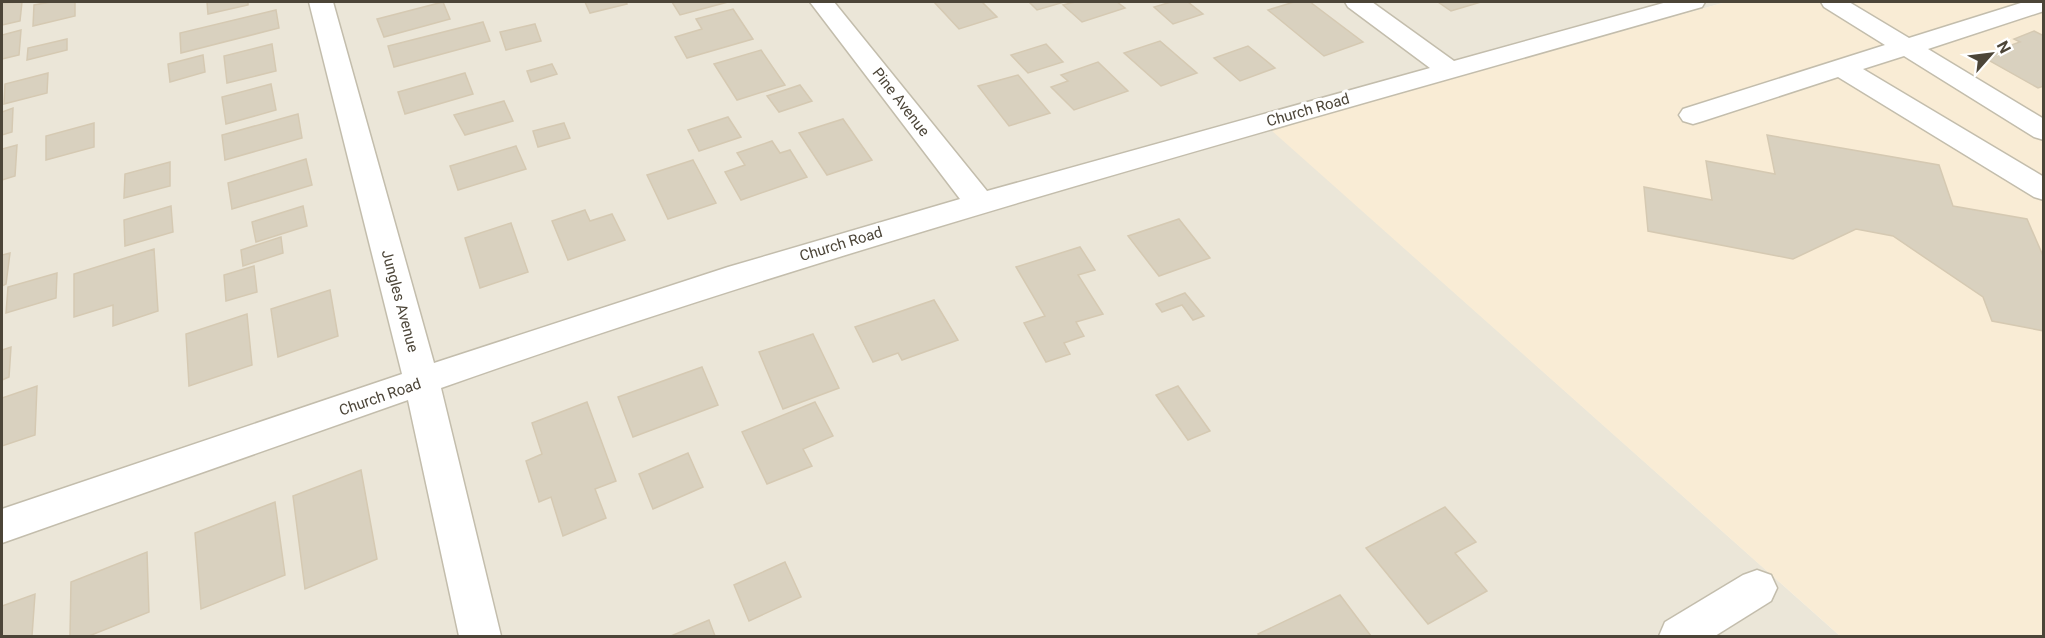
<svg xmlns="http://www.w3.org/2000/svg" width="2045" height="638" viewBox="0 0 2045 638" font-family="Roboto,sans-serif">
  <style>
    .residential { fill: #ebe6d8 }
    .commercial { fill: #f9ecd5 }
    .building { fill: #d9d1bf; stroke: #d5c9b2; stroke-width: 1.5 }
    .lines { fill: none; stroke-linecap: round; stroke-linejoin: round }
    .minor-casing { stroke: #c3bdac; stroke-width: 3 }
    .minor { fill: #fff; fill-rule: evenodd }
    .labels { text-anchor: middle; dominant-baseline: central; stroke-width: 6; stroke-linejoin: round; paint-order: stroke }
    .street-label { font-size: 15px; fill: #4c4538; stroke: #fff }
  </style>
  <rect width="100%" height="100%" fill="#f6f4eb"/>
  <path class="residential" d="M2,2h1724l-454,128 568,506h-1838z"/>
  <path class="commercial" d="M1726,2h317v634h-203l-569,-506z"/>
  <g class="building">
    <path d="M22,2l-2,19 -18,4v-22z"/>
    <path d="M51,2h24v14l-42,10 1,-21z"/>
    <path d="M207,2h41v3l-40,9z"/>
    <path d="M443,2l7,17 -66,18 -7,-18z"/>
    <path d="M585,2h41l1,2 -37,9z"/>
    <path d="M672,2h56l-48,13z"/>
    <path d="M934,2h48l15,15 -38,12z"/>
    <path d="M1029,2h35l-27,8z"/>
    <path d="M1075,2h42l8,6 -43,14 -19,-17z"/>
    <path d="M1171,2h17l15,12 -30,10 -19,-17z"/>
    <path d="M1294,2h16l53,40 -39,14 -56,-46z"/>
    <path d="M1438,2h43l-30,9z"/>
    <path d="M733,9l20,30 -66,19 -12,-21 27,-8 -6,-10z"/>
    <path d="M276,10l3,18 -98,25 -1,-20z"/>
    <path d="M483,22l7,19 -96,26 -6,-21z"/>
    <path d="M535,24l6,17 -35,9 -6,-18z"/>
    <path d="M21,30l-2,25 -17,4v-24z"/>
    <path d="M2034,31l10,5v50l-6,2 -57,-32 39,-14 -6,-3z"/>
    <path d="M67,39v11l-40,10 1,-12z"/>
    <path d="M1160,41l37,32 -36,13 -37,-33z"/>
    <path d="M272,44l4,27 -49,12 -3,-27z"/>
    <path d="M1046,44l17,18 -35,11 -17,-18z"/>
    <path d="M1248,46l27,22 -35,13 -26,-23z"/>
    <path d="M761,50l24,35 -48,15 -23,-36z"/>
    <path d="M203,55l2,17 -35,10 -2,-18z"/>
    <path d="M1098,62l30,29 -54,19 -23,-23 17,-6 -7,-6z"/>
    <path d="M552,64l5,10 -26,8 -4,-11z"/>
    <path d="M48,73l-1,20 -43,11 1,-20z"/>
    <path d="M465,73l8,21 -68,20 -7,-22z"/>
    <path d="M1018,75l32,38 -41,13 -31,-40z"/>
    <path d="M271,84l5,26 -50,14 -4,-27z"/>
    <path d="M800,85l12,16 -33,11 -12,-16z"/>
    <path d="M504,101l9,20 -48,14 -11,-20z"/>
    <path d="M13,108l-1,24 -10,3v-23z"/>
    <path d="M298,114l4,24 -77,22 -3,-25z"/>
    <path d="M728,117l13,20 -42,14 -11,-21z"/>
    <path d="M843,119l29,41 -45,15 -28,-42z"/>
    <path d="M94,123v24l-48,13v-24z"/>
    <path d="M564,123l6,15 -32,9 -5,-16z"/>
    <path d="M1767,135l172,30 14,41 74,13 17,39v73l-52,-10 -9,-24 -90,-61 -37,-7 -63,30 -145,-28 -4,-44 68,13 -6,-39 69,13z"/>
    <path d="M772,141l8,12 10,-3 17,27 -66,23 -16,-28 20,-7 -8,-12z"/>
    <path d="M17,145l-2,31 -13,4v-31z"/>
    <path d="M516,146l10,23 -68,21 -8,-24z"/>
    <path d="M306,159l6,26 -80,24 -4,-26z"/>
    <path d="M693,160l23,43 -48,16 -21,-44z"/>
    <path d="M170,162v24l-46,12 1,-24z"/>
    <path d="M171,206l2,26 -48,14 -1,-26z"/>
    <path d="M303,206l4,20 -51,16 -4,-20z"/>
    <path d="M585,210l5,11 22,-7 13,26 -57,20 -16,-39z"/>
    <path d="M1179,219l31,39 -51,18 -31,-40z"/>
    <path d="M511,223l17,49 -48,16 -15,-50z"/>
    <path d="M281,237l2,16 -40,13 -2,-16z"/>
    <path d="M1080,247l15,23 -17,5 25,39 -27,8 8,14 -20,7 6,11 -24,8 -22,-39 21,-7 -29,-49z"/>
    <path d="M154,249l4,62 -45,15v-21l-39,12v-43z"/>
    <path d="M10,253l-4,31 -4,2v-31z"/>
    <path d="M254,266l3,26 -31,9 -2,-26z"/>
    <path d="M57,273l-1,25 -50,15 2,-26z"/>
    <path d="M330,290l8,46 -60,21 -7,-48z"/>
    <path d="M1185,293l19,23 -11,4 -11,-15 -20,7 -6,-8z"/>
    <path d="M934,300l24,40 -56,20 -4,-7 -25,9 -18,-35z"/>
    <path d="M247,314l5,51 -63,21 -3,-52z"/>
    <path d="M813,334l26,54 -56,21 -24,-57z"/>
    <path d="M11,347l-2,30 -7,3v-30z"/>
    <path d="M702,367l16,38 -85,32 -15,-40z"/>
    <path d="M37,386l-2,49 -33,11v-48z"/>
    <path d="M1178,386l32,45 -22,9 -32,-45z"/>
    <path d="M587,402l29,79 -21,8 11,29 -43,18 -12,-39 -12,5 -13,-41 16,-7 -10,-31z"/>
    <path d="M815,402l18,34 -30,13 9,17 -45,18 -25,-52z"/>
    <path d="M688,453l15,34 -50,22 -14,-35z"/>
    <path d="M361,470l16,89 -72,30 -12,-93z"/>
    <path d="M275,502l10,73 -84,34 -6,-76z"/>
    <path d="M1445,507l31,35 -21,11 32,38 -59,33 -62,-76z"/>
    <path d="M147,552l2,60 -60,24h-19l1,-54z"/>
    <path d="M785,562l16,35 -52,24 -15,-36z"/>
    <path d="M35,594l-3,42h-30v-30z"/>
    <path d="M1340,595l31,41h-111l-2,-2z"/>
    <path d="M709,620l6,16h-44z"/>
  </g>
  <g class="lines">
    <g class="minor-casing">
      <g id="minor">
        <path d="M309,2h24l101,361 294,-96 232,-68 -150,-197h24l153,189 443,-123 -82,-61 -3,-5h27l82,59 213,-59h38l-3,5c-423,121 -847,235 -1261,381l60,248h-42l-51,-236 -406,143v-34l400,-135z"/>
        <path d="M1821,2h28l60,36 115,-36h20v9l-116,38 116,70v21l-10,-3 -130,-81 -41,13 181,108v23l-10,-3 -196,-120 -135,44 -10,3 -10,-3 -4,-6 4,-6 202,-64 -61,-38z"/>
        <path d="M1757,570l14,5 6,13 -6,13 -56,35h-56l6,-14 78,-47z"/>
      </g>
    </g>
    <use href="#minor" class="minor"/>
  </g>
  <g class="labels">
    <g class="street-label">
      <text transform="translate(901 102) rotate(52)">Pine Avenue</text>
      <text transform="translate(1308 110) rotate(-16)">Church Road</text>
      <text transform="translate(841 244) rotate(-17)">Church Road</text>
      <text transform="translate(400 301) rotate(75)">Jungles Avenue</text>
      <text transform="translate(380 397) rotate(-19)">Church Road</text>
    </g>
  </g>
  <rect width="2045" height="638" fill="none" stroke="#4c4538" stroke-width="6"/>
  <g transform="translate(1991 54) rotate(62)" stroke="#ffffff" stroke-width="4.5" paint-order="stroke">
  <path d="M0-4.5L10 22L0 15L-10 22Z" fill="#4c4538"/>
  <text y="-9" font-size="16" font-weight="bold" text-anchor="middle" fill="#4c4538">N</text>
  </g>
</svg>
